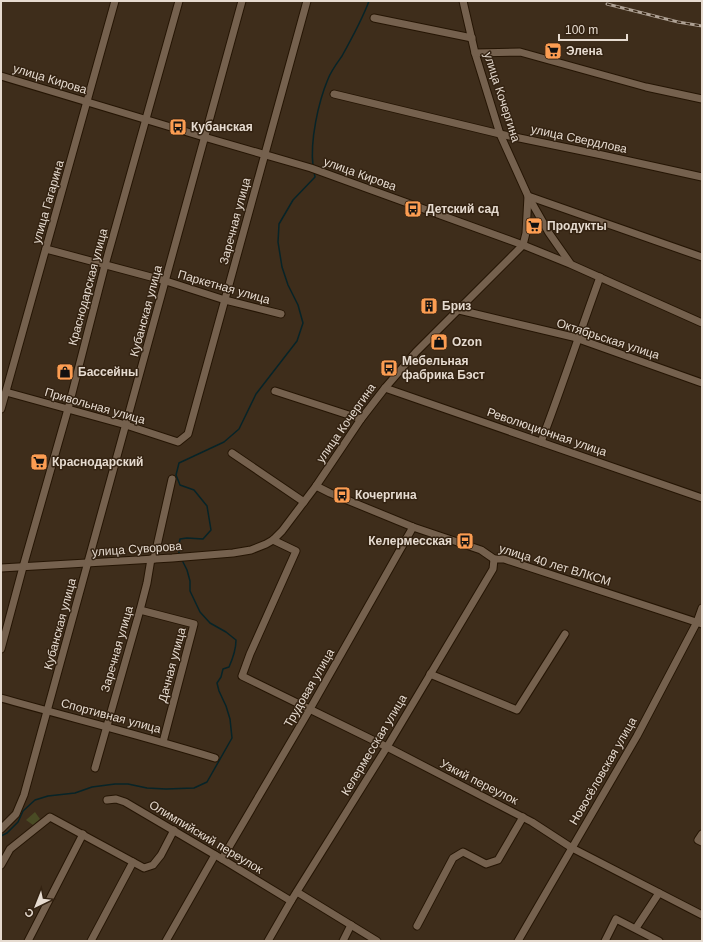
<svg xmlns="http://www.w3.org/2000/svg" width="703" height="942" viewBox="0 0 703 942" font-family="Helvetica,sans-serif">
  <style>
    .green { fill: #494b24 }
    .lines { fill: none; stroke-linecap: round; stroke-linejoin: round }
    .stream { stroke: #072428; stroke-width: 1.5 }
    .minor-casing { stroke: #251504; stroke-width: 9 }
    .minor { stroke: #75614e; stroke-width: 7 }
    .rail-casing { stroke: #aea194; stroke-width: 3 }
    .rail { stroke: #342312; stroke-width: 1.5; stroke-dasharray: 4.5; stroke-linecap: butt }
    .labels { text-anchor: middle; dominant-baseline: central; stroke-width: 3; stroke-linejoin: round; paint-order: stroke }
    .poi-label { font-size: 12px; font-weight: bold; fill: #e6dbd0; stroke: #342312; text-anchor: start }
    .street-label { font-size: 12px; fill: #e6dbd0; stroke: #342312 }
  </style>
  <rect width="100%" height="100%" fill="#3e2d1b"/>
  <path class="green" d="M35,812l5,7 -7,6 -7,-5z"/>
  <g class="lines">
    <g class="stream">
      <path d="M313,166c-3,-25 5,-63 15,-87 3,-8 9,-16 14,-23 10,-18 20,-36 27,-55"/>
      <path d="M180,555l-2,-5 2,-11 7,-1 16,1 8,-9 -4,-24 -13,-16 -14,-5 -4,-10 3,-12 45,-21 15,-13 17,-35 41,-53 6,-18 -5,-18 -10,-20 -6,-18 -4,-25 1,-18 14,-24 22,-23 -1,-5"/>
      <path d="M1,836l6,-3 11,-11 5,-11 12,-11 13,-4 27,-3 17,-6 23,-3h13l19,4 19,1 28,-1 13,-6 25,-44 -2,-19 -4,-13 -7,-15 -2,-8 4,-6 2,-8 6,-2c4,-9 7,-17 7,-27l-10,-8 -16,-9 -10,-11 -10,-21v-10l-3,-11 -5,-10"/>
    </g>
    <g class="minor-casing">
      <g id="minor">
        <path d="M463,1l12,52 25,81 28,62 21,37 21,30"/>
        <path d="M374,18l98,20"/>
        <path d="M475,53l45,-1 126,35 56,12"/>
        <path d="M1,76l203,61 107,31 212,77 47,19 132,59"/>
        <path d="M334,94l166,40 102,21 100,22"/>
        <path d="M46,249l120,32 59,19 56,14"/>
        <path d="M459,310l114,27 129,46"/>
        <path d="M385,388l317,110"/>
        <path d="M275,391l86,28"/>
        <path d="M6,392l120,33 52,17 10,-8 119,-433"/>
        <path d="M1,409l114,-408"/>
        <path d="M541,442c21,-55 39,-110 59,-165"/>
        <path d="M232,453l72,49"/>
        <path d="M316,486l14,7 83,34 68,23 13,9h10l198,65"/>
        <path d="M273,540l23,11 -46,103 -8,22 145,71 145,75 40,26 130,67"/>
        <path d="M154,559l18,-80"/>
        <path d="M1,568l171,-10 61,-5 18,-3 15,-6 7,-4 9,-9 34,-45 45,-67 24,-31 31,-36 107,-107 3,-12 2,-37 174,61"/>
        <path d="M140,610l54,14 -31,118"/>
        <path d="M1,649l22,-82 45,-158 37,-144 74,-264"/>
        <path d="M430,674l87,36 48,-76"/>
        <path d="M1,698c71,20 143,38 214,60"/>
        <path d="M95,768l45,-158 7,-27 4,-24"/>
        <path d="M107,800l9,-1 9,3 97,57 69,42"/>
        <path d="M1,829l15,-15 8,-19 218,-794"/>
        <path d="M702,834l-4,6 4,2"/>
        <path d="M222,859l88,-150 103,-182"/>
        <path d="M1,865l9,-16 40,-32 94,51 9,-3 8,-10 13,-25"/>
        <path d="M297,892l80,49"/>
        <path d="M417,926l36,-68 10,-6 23,12 12,-4 25,-43"/>
        <path d="M636,928l23,-35"/>
        <path d="M28,941l55,-107"/>
        <path d="M91,941l42,-79"/>
        <path d="M166,941l49,-86"/>
        <path d="M268,941l23,-40 96,-154 106,-178 1,-10"/>
        <path d="M343,941l8,-16"/>
        <path d="M518,941l119,-205 60,-114 5,-14"/>
        <path d="M605,941l11,-22 43,22"/>
      </g>
    </g>
    <use href="#minor" class="minor"/>
    <g class="rail-casing">
      <path id="rail" d="M607,4l71,18 24,4"/>
    </g>
    <use href="#rail" class="rail"/>
  </g>
  <defs>
    <g id="supermarket-square" transform="scale(0.9)"><rect x="-9" y="-9" width="18" height="18" rx="4" fill="#fc9d52" stroke="#342312"/><path d="M-6-5.5h2.5l.6 2H6L4.5 2H-2.5L-4.4-4H-6ZM-1.5 3.2a1.3 1.3 0 1 0 .1 0ZM3 3.2a1.3 1.3 0 1 0 .1 0Z" fill="#111"/></g>
    <g id="bus-square" transform="scale(0.9)"><rect x="-9" y="-9" width="18" height="18" rx="4" fill="#fc9d52" stroke="#342312"/><path d="M-5-6H5V4H4V6H2V4H-2V6H-4V4H-5ZM-3.5-4V0h7V-4ZM-3.5 1.2v1.5H-2V1.2ZM2 1.2v1.5H3.5V1.2Z" fill="#111"/></g>
    <g id="building-square" transform="scale(0.9)"><rect x="-9" y="-9" width="18" height="18" rx="4" fill="#fc9d52" stroke="#342312"/><path d="M-4-6H4V6H1V3H-1V6H-4ZM-2.5-4.3h1.7v1.8h-1.7ZM.8-4.3h1.7v1.8H.8ZM-2.5-1h1.7V.8h-1.7ZM.8-1h1.7V.8H.8Z" fill="#111"/></g>
    <g id="shop-square" transform="scale(0.9)"><rect x="-9" y="-9" width="18" height="18" rx="4" fill="#fc9d52" stroke="#342312"/><path d="M-5-2.5h2.3a2.7 3.5 0 0 1 5.4 0H5L5.5 6h-11ZM-1.5-2.5h3a1.5 2.3 0 0 0-3 0Z" fill="#111"/></g>
  </defs>
  <g fill-rule="evenodd">
    <use href="#supermarket-square" x="553" y="51"/>
    <use href="#bus-square" x="178" y="127"/>
    <use href="#bus-square" x="413" y="209"/>
    <use href="#supermarket-square" x="534" y="226"/>
    <use href="#building-square" x="429" y="306"/>
    <use href="#shop-square" x="439" y="342"/>
    <use href="#bus-square" x="389" y="368"/>
    <use href="#shop-square" x="65" y="372"/>
    <use href="#supermarket-square" x="39" y="462"/>
    <use href="#bus-square" x="342" y="495"/>
    <use href="#bus-square" x="465" y="541"/>
  </g>
  <g class="labels">
    <g class="poi-label">
      <text x="566" y="51">Элена</text>
      <text x="191" y="127">Кубанская</text>
      <text x="426" y="209">Детский сад</text>
      <text x="547" y="226">Продукты</text>
      <text x="442" y="306">Бриз</text>
      <text x="452" y="342">Ozon</text>
      <text x="402" y="361">Мебельная<tspan x="402" dy="14">фабрика Бэст</tspan></text>
      <text x="78" y="372">Бассейны</text>
      <text x="52" y="462">Краснодарский</text>
      <text x="355" y="495">Кочергина</text>
      <text x="452" y="541" text-anchor="end">Келермесская</text>
    </g>
    <g class="street-label">
      <text transform="translate(50 79) rotate(17)">улица Кирова</text>
      <text transform="translate(502 97) rotate(72)">улица Кочергина</text>
      <text transform="translate(579 139) rotate(12)">улица Свердлова</text>
      <text transform="translate(360 174) rotate(20)">улица Кирова</text>
      <text transform="translate(48 202) rotate(-74)">улица Гагарина</text>
      <text transform="translate(235 221) rotate(-75)">Заречная улица</text>
      <text transform="translate(88 287) rotate(-75)">Краснодарская улица</text>
      <text transform="translate(224 287) rotate(16)">Паркетная улица</text>
      <text transform="translate(146 311) rotate(-75)">Кубанская улица</text>
      <text transform="translate(608 339) rotate(18)">Октябрьская улица</text>
      <text transform="translate(95 406) rotate(16)">Привольная улица</text>
      <text transform="translate(346 423) rotate(-55)">улица Кочергина</text>
      <text transform="translate(547 432) rotate(19)">Революционная улица</text>
      <text transform="translate(137 549) rotate(-4)">улица Суворова</text>
      <text transform="translate(555 565) rotate(17)">улица 40 лет ВЛКСМ</text>
      <text transform="translate(60 624) rotate(-75)">Кубанская улица</text>
      <text transform="translate(117 649) rotate(-74)">Заречная улица</text>
      <text transform="translate(172 665) rotate(-75)">Дачная улица</text>
      <text transform="translate(309 688) rotate(-60)">Трудовая улица</text>
      <text transform="translate(111 716) rotate(15)">Спортивная улица</text>
      <text transform="translate(374 745) rotate(-59)">Келермесская улица</text>
      <text transform="translate(603 771) rotate(-60)">Новосёловская улица</text>
      <text transform="translate(479 782) rotate(27)">Узкий переулок</text>
      <text transform="translate(206 837) rotate(31)">Олимпийский переулок</text>
    </g>
  </g>
  <rect width="703" height="942" fill="none" stroke="#e6dbd0" stroke-width="4"/>
  <g transform="translate(36 906) rotate(223)" stroke="#342312" stroke-width="3" paint-order="stroke">
  <path d="M0-3L7 15L0 10L-7 15Z" fill="#e6dbd0"/>
  <text y="-6" font-size="11" font-weight="bold" text-anchor="middle" fill="#e6dbd0">С</text>
  </g>
  <path d="M559 34v6h68v-6" fill="none" stroke="#e6dbd0" stroke-width="2"/>
  <text x="565" y="34" font-size="12" fill="#e6dbd0" stroke="#342312" stroke-width="3" paint-order="stroke">100 m</text>
</svg>
